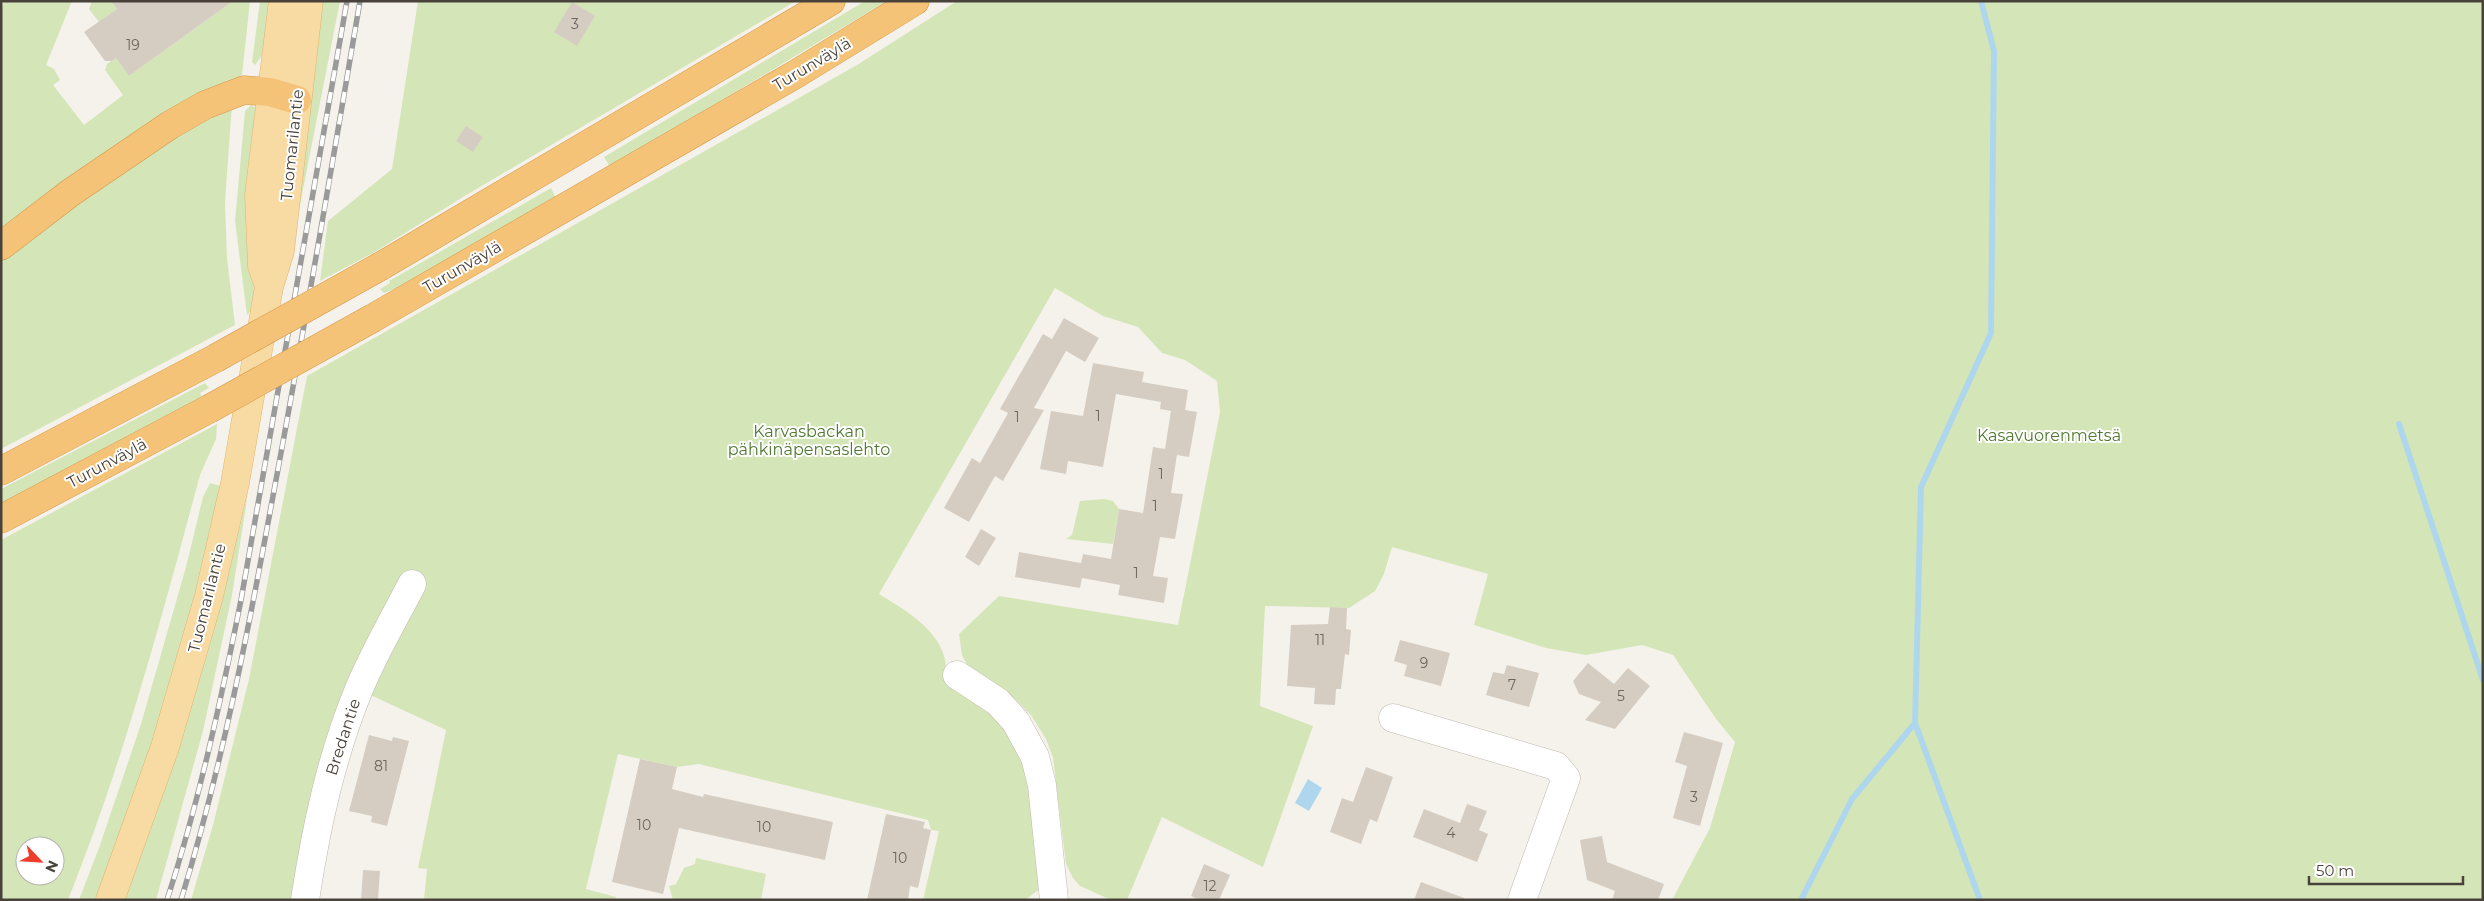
<svg xmlns="http://www.w3.org/2000/svg" width="2484" height="901" viewBox="0 0 2484 901" font-family="Montserrat,sans-serif">
  <style>
    .green { fill: #d4e6b8; fill-rule: evenodd }
    .water { fill: #aed7ed }
    .lines { fill: none; stroke-linecap: round; stroke-linejoin: round }
    .stream { stroke: #aed7ed; stroke-width: 6 }
    .building { fill: #d6cdc2 }
    .minor-casing { stroke: #c0b9af; stroke-width: 29 }
    .major-casing { stroke: #ddb672; stroke-width: 29 }
    .highway-casing { stroke: #d49747; stroke-width: 29 }
    .minor { stroke: #fff; stroke-width: 28 }
    .major { stroke: #f8daa3; stroke-width: 28 }
    .highway { stroke: #f4c378; stroke-width: 28 }
    .rail-casing { stroke: #9a9a9a; stroke-width: 5.5 }
    .rail { stroke: #fff; stroke-width: 4; stroke-dasharray: 11; stroke-linecap: butt }
    .highway-bridge-casing { stroke: #d49747; stroke-width: 29; stroke-linecap: butt }
    .highway-bridge { stroke: #f4c378; stroke-width: 28 }
    .labels { text-anchor: middle; dominant-baseline: central; stroke-width: 4; stroke-linejoin: round; paint-order: stroke }
    .number-label { font-size: 14px; fill: #6c655c }
    .street-label { font-size: 16px; fill: #49423a; stroke: #fff }
    .park-label { font-size: 16px; fill: #507830; stroke: #fff }
  </style>
  <rect width="100%" height="100%" fill="#f5f2ec"/>
  <g class="green">
    <path d="M5,1h67l-26,64 8,4 6,11 -7,5 31,40 39,-30 -18,-25 2,-6 9,-6 13,18 104,-75h17l-8,74 -88,46 -48,31 -105,80v-224z"/>
    <path d="M92,1h24l-3,3 4,5 -18,13 -10,-13z"/>
    <path d="M260,1h14l-5,45 -14,19 -3,-3z"/>
    <path d="M317,1h23l-46,234z"/>
    <path d="M418,1h378l-333,196 -90,56 -53,28 8,-60 64,-52z"/>
    <path d="M865,1h22l-277,166 -6,-10z"/>
    <path d="M957,1h1526v899h-811l38,-72 25,-86 -19,-23 -43,-64 -31,-10 -56,10 -40,-7 -72,-23 14,-51 -96,-27 -8,27 -9,17 -26,17 -84,-2 -5,100 53,20 -50,141 -101,-50 -35,83h-16l-31,-14 -7,-8 -7,-14 -13,-106 -7,-19 -15,-24 -17,-17 -47,-33 -5,-10 -3,-21 40,-38 179,29 42,-213 -3,-31 -32,-21 -23,-7 -24,-26 -35,-11 -48,-28 -176,306c28,17 66,39 67,74l59,54 24,38 12,128 -16,12h-102l16,-69 -8,-1 -3,-10 -229,-56 -22,3 -59,-13 -32,135 30,8 -1,3h-191l3,-31 -9,-1 28,-138 -82,-38 -64,208h-109l22,-75 36,-146 58,-303 550,-311z"/>
    <path d="M232,104l-7,98 2,56 8,67 -234,124v-190l137,-105z"/>
    <path d="M251,105l8,5c-2,56 -10,117 -5,173 0,11 3,25 -7,32l-12,-94 10,-110z"/>
    <path d="M551,188l5,10 -17,10 -142,80 -13,5 -4,-4 10,-6 -1,-2z"/>
    <path d="M205,383l4,5 -9,5 2,4 -201,108v-16z"/>
    <path d="M217,424l-1,15 -16,36c-39,145 -76,285 -132,425h-67v-360zM25,846h30v30h-30z"/>
    <path d="M210,483l11,3 -23,108 -36,127 -64,179h-19l20,-52 42,-124 45,-157 17,-70z"/>
    <path d="M248,493l-16,102 -29,136 -47,169h-32c52,-132 91,-269 124,-407z"/>
    <path d="M1104,499l9,2 6,8 -6,35 -47,-5 6,-4 8,-34z"/>
    <path d="M696,858l70,16 -5,26h-88l-4,-14 7,-2 8,-16 11,-4z"/>
  </g>
  <path class="water" d="M1308,779l14,9 -13,23 -14,-8z"/>
  <g class="lines">
    <g class="stream">
      <path d="M2399,424l84,256"/>
      <path d="M1801,900l51,-101 63,-76"/>
      <path d="M1980,900l-65,-177 6,-236 70,-154 3,-282 -13,-50"/>
    </g>
  </g>
  <g class="building">
    <path d="M111,1h122l-104,75 -13,-18 -4,3h-7l-21,-29 33,-23z"/>
    <path d="M572,2l23,14 -18,30 -23,-14z"/>
    <path d="M466,126l17,11 -10,15 -17,-11z"/>
    <path d="M1064,318l35,20 -14,24 -19,-11 -32,57 10,2 -41,71 -8,-5 -26,46 -25,-14 28,-50 8,5 28,-50 -8,-4 43,-75 9,5z"/>
    <path d="M1093,363l51,9 -2,10 46,8 -3,20 12,2 -8,45 -12,-2 -6,38 12,1 -8,45 -15,-2 -7,39 15,2 -4,25 -46,-8 2,-10 -38,-7 -2,10 -65,-11 4,-25 62,11 2,-9 28,5 8,-50 24,4 10,-66 12,2 6,-38 -11,-2 1,-7 -45,-8 -13,73 -35,-6 -2,13 -26,-5 11,-58 32,5z"/>
    <path d="M981,529l15,9 -17,28 -14,-9z"/>
    <path d="M1330,607l17,1 -1,21 5,1 -2,25 -4,-1 -4,35h-5l-1,16 -21,-1 1,-16 -28,-2 4,-61 37,-1z"/>
    <path d="M1400,640l50,13 -9,33 -37,-10 3,-11 -13,-4z"/>
    <path d="M1588,663l26,21 14,-16 22,18 -35,43 -30,-9 16,-18 -22,-8 -6,-13z"/>
    <path d="M1507,665l32,8 -10,34 -43,-12 7,-23 11,2z"/>
    <path d="M1684,732l39,11 -23,83 -27,-8 14,-52 -12,-4z"/>
    <path d="M369,735l23,6 1,-4 16,4 -22,85 -16,-4 1,-6 -23,-5z"/>
    <path d="M640,759l37,8 -5,22 31,8 1,-3 129,28 -8,38 -146,-32 -16,66 -51,-12z"/>
    <path d="M1366,767l27,10 -16,45 -7,-3 -9,25 -31,-12 12,-34 11,4z"/>
    <path d="M1467,804l20,7 -8,19 9,4 -11,28 -64,-25 11,-28 36,14z"/>
    <path d="M886,814l39,8 -2,6 8,2 -13,58 -8,-2 -2,14h-41z"/>
    <path d="M1602,836l5,26 57,22 -6,16h-46l3,-9 -28,-11 -7,-40z"/>
    <path d="M1204,864l26,11 -11,25h-20l-8,-4z"/>
    <path d="M363,870l17,1 -2,29h-17z"/>
    <path d="M1421,882l43,16v2h-50z"/>
  </g>
  <g class="lines">
    <g class="minor-casing">
      <g id="minor">
        <path d="M957,675l41,27 18,20 19,35 7,28 12,115"/>
        <path d="M1393,718l163,48 10,12 -44,122"/>
        <path d="M305,900c11,-72 26,-143 54,-211 15,-36 35,-70 53,-105"/>
      </g>
    </g>
    <g class="major-casing">
      <g id="major">
        <path d="M268,283l-6,-17 -3,-71 24,-194"/>
        <path d="M110,900l55,-153 44,-151 26,-113 34,-196 11,-36 29,-250"/>
      </g>
    </g>
    <g class="highway-casing">
      <g id="highway">
        <path d="M1,246l69,-53 100,-68 35,-20 39,-15 26,2 27,8"/>
        <path d="M381,266l450,-265"/>
        <path d="M373,318l423,-244 119,-73"/>
        <path d="M1,471l215,-113"/>
        <path d="M1,519l208,-110"/>
      </g>
    </g>
    <use href="#minor" class="minor"/>
    <use href="#major" class="major"/>
    <use href="#highway" class="highway"/>
    <g class="rail-casing">
      <g id="rail">
        <path d="M167,900c32,-98 54,-200 74,-300l106,-599"/>
        <path d="M181,900c41,-133 67,-268 92,-404 31,-165 59,-330 87,-495"/>
      </g>
    </g>
    <use href="#rail" class="rail"/>
    <g class="highway-bridge-casing">
      <g id="highway-bridge">
        <path d="M216,358l165,-92"/>
        <path d="M209,409l164,-91"/>
      </g>
    </g>
    <use href="#highway-bridge" class="highway-bridge"/>
  </g>
  <g class="labels">
    <g class="number-label">
      <text x="575" y="24">3</text>
      <text x="133" y="45">19</text>
      <text x="1098" y="416">1</text>
      <text x="1017" y="417">1</text>
      <text x="1161" y="474">1</text>
      <text x="1155" y="506">1</text>
      <text x="1136" y="573">1</text>
      <text x="1320" y="640">11</text>
      <text x="1424" y="663">9</text>
      <text x="1512" y="685">7</text>
      <text x="1621" y="696">5</text>
      <text x="381" y="766">81</text>
      <text x="1694" y="797">3</text>
      <text x="644" y="825">10</text>
      <text x="764" y="827">10</text>
      <text x="1451" y="833">4</text>
      <text x="900" y="858">10</text>
      <text x="1210" y="886">12</text>
    </g>
    <g class="street-label">
      <text transform="translate(812 64) rotate(-31)">Turunväylä</text>
      <text transform="translate(292 145) rotate(-84)">Tuomarilantie</text>
      <text transform="translate(462 267) rotate(-30)">Turunväylä</text>
      <text transform="translate(107 463) rotate(-28)">Turunväylä</text>
      <text transform="translate(207 598) rotate(-76)">Tuomarilantie</text>
      <text transform="translate(343 737) rotate(-72)">Bredantie</text>
    </g>
    <g class="park-label">
      <text x="809" y="431">Karvasbackan<tspan x="809" dy="18">pähkinäpensaslehto</tspan></text>
      <text x="2049" y="435">Kasavuorenmetsä</text>
    </g>
  </g>
  <rect width="2484" height="901" fill="none" stroke="#49423a" stroke-width="5"/>
  <g transform="translate(40 861) rotate(115)"><circle r="24" fill="#ffffff" stroke="#b6b3b0"/>
  <path d="M0-4L9 19L0 12L-9 19Z" fill="#ec3d2d"/>
  <text y="-8" font-size="14" font-weight="bold" text-anchor="middle" fill="#49423a">N</text>
  </g>
  <path d="M2309 876v8h154v-8" fill="none" stroke="#49423a" stroke-width="2.5"/>
  <text x="2316" y="876" font-size="15" fill="#49423a" stroke="#ffffff" stroke-width="4" paint-order="stroke">50 m</text>
</svg>
